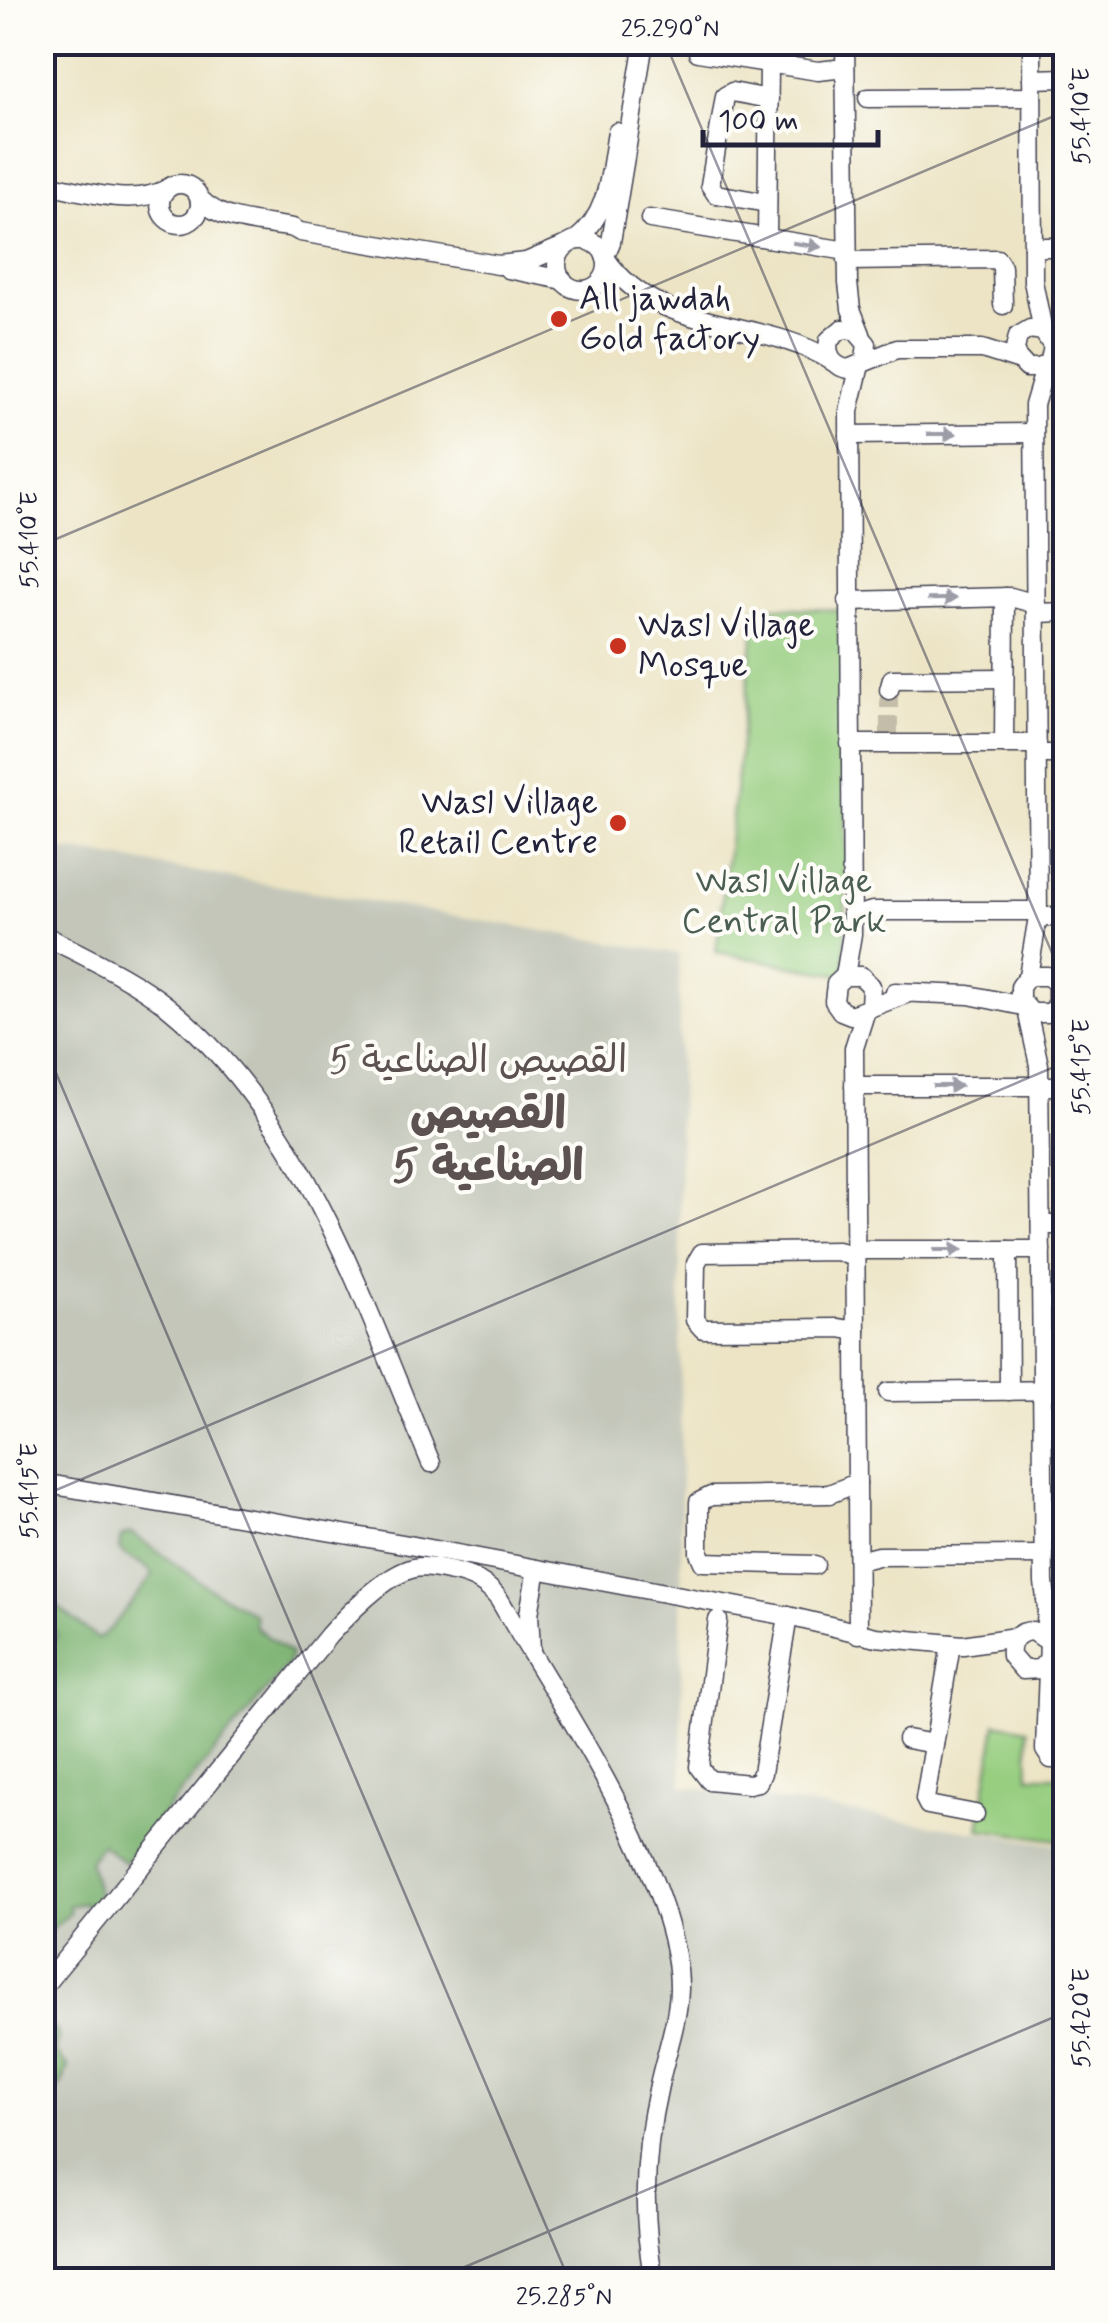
<svg xmlns="http://www.w3.org/2000/svg" width="1108" height="2323" viewBox="0 0 1108 2323" font-family="Mynerve,'Playpen Sans Arabic',sans-serif">
  <style>
    .industrial { fill: #c3c6b9 }
    .green { fill: #97ce80; stroke: #5c785e; stroke-width: 2.5 }
    .forest { fill: #79b16e; stroke: #4e6a54; stroke-width: 2.5 }
    .lines { fill: none; stroke-linecap: round; stroke-linejoin: round }
    .minor-tunnel { stroke: #c4bda9; stroke-width: 18; stroke-dasharray: 18 9; stroke-linecap: butt }
    .minor-casing { stroke: #403f50; stroke-width: 21 }
    .minor { stroke: #fff; stroke-width: 18 }
    .oneway { fill: #9c9ca7 }
    .ticks { fill: none; stroke: #22223b; stroke-width: 2.5; stroke-opacity: 0.45 }
    .poi-dot { fill: #c8321e; stroke: #fdfcf7; stroke-width: 4 }
    .labels { text-anchor: middle; dominant-baseline: central; stroke-width: 8; stroke-linejoin: round; paint-order: stroke }
    .poi-label { font-size: 35px; fill: #22223b; stroke: #fdfcf7; text-anchor: start }
    .park-label { font-size: 35px; fill: #4b5e53; stroke: #fdfcf7 }
    .neighbourhood-label { font-size: 38px; fill: #5d5252; stroke: #fdfcf7 }
    .district-label { font-size: 45px; font-weight: bold; fill: #5d5252; stroke: #fdfcf7 }
    .neatline { fill: none; stroke: #22223b; stroke-width: 4 }
    .ticks-label { font-size: 25px; text-anchor: middle; fill: #22223b }
  </style>
  <rect width="100%" height="100%" fill="#fdfcf7"/>
  <filter id="ink" filterUnits="userSpaceOnUse"><feTurbulence type="fractalNoise" baseFrequency=".01" numOctaves="2"/><feDisplacementMap in="SourceGraphic" scale="20" xChannelSelector="R" yChannelSelector="G"/><feConvolveMatrix kernelMatrix="1 2 1 2 8 2 1 2 1" color-interpolation-filters="sRGB"/></filter>
  <filter id="wash" filterUnits="userSpaceOnUse"><feTurbulence type="fractalNoise" baseFrequency=".0048" numOctaves="4" result="noise"/><feDisplacementMap in="SourceGraphic" scale="40" xChannelSelector="R" yChannelSelector="G"/><feGaussianBlur stdDeviation="2.25" result="paint"/><feColorMatrix in="noise" values="0 0 0 0 0 0 0 0 0 0 0 0 0 0 0 0 0 1.4 0 .05"/><feComposite in="paint" operator="in"/></filter>
  <g filter="url(#wash)">
    <rect width="100%" height="100%" fill="#ece4c5"/>
    <path class="industrial" d="M43,849l38,3 598,102 3,832 383,60v434h-1022z"/>
    <g class="green">
      <path d="M757,606l91,5 -3,365 -129,-24z"/>
      <path d="M996,1723l32,6 1,47h36v65l-86,-12z"/>
    </g>
    <g class="forest">
      <path d="M131,1533l83,58 40,23 1,13 36,27 -4,11c-53,67 -111,129 -162,198l-24,-19 -12,17 9,34 -4,13 -10,-5 -16,3 2,7c-9,10 -19,14 -27,24v-281l14,-21 -14,-19v-21l55,44 14,-12 41,-52c-9,-14 -24,-13 -34,-26l2,-12z"/>
      <path d="M43,2025l13,4 2,8 -4,14 14,16 -7,19 -18,14z"/>
    </g>
  </g>
  <g filter="url(#ink)">
    <g class="lines">
      <path class="minor-tunnel" d="M889,690v49"/>
      <g class="minor-casing">
        <g id="minor">
          <path d="M845,42l3,241 3,26 10,25"/>
          <path d="M1032,42l1,239 10,50"/>
          <path d="M698,52l120,19 27,-3"/>
          <path d="M1032,79l34,-1"/>
          <path d="M868,98l164,-1"/>
          <path d="M42,183c39,7 89,25 125,6"/>
          <circle cx="180" cy="204" r="20"/>
          <path d="M200,199c23,24 62,23 93,29l7,4 198,33 28,-3 38,-16"/>
          <path d="M767,203l-51,-9 -6,-9 15,-89 7,-4 37,7"/>
          <path d="M650,219l197,32"/>
          <path d="M767,238l2,-175"/>
          <circle cx="582" cy="265" r="25"/>
          <path d="M576,240c34,-27 34,-68 41,-108"/>
          <path d="M1033,247h33"/>
          <path d="M605,256l6,-14 33,-200"/>
          <path d="M606,259c52,76 154,57 226,102"/>
          <path d="M847,261l150,-2 5,8 1,38"/>
          <path d="M508,269l55,11"/>
          <path d="M865,359l2,-15 -12,-14 -13,-1 -13,11c-3,15 3,26 19,29l49,-20h85l35,11"/>
          <path d="M1050,360l3,-13 -10,-16 -13,-2 -12,7 -4,18 13,14h13l26,-15"/>
          <path d="M849,435l185,-2"/>
          <path d="M1063,445l3,-56"/>
          <path d="M848,601l163,-4 25,7"/>
          <path d="M1036,613l30,-1"/>
          <path d="M889,690l3,-11 112,-1"/>
          <path d="M850,744h187"/>
          <path d="M1004,744l1,-147"/>
          <path d="M1037,754h29"/>
          <path d="M852,917l20,-6h166"/>
          <path d="M1038,917h28"/>
          <path d="M42,934c43,23 87,42 125,72 139,112 197,299 264,457"/>
          <path d="M845,976l7,-42 -3,-523 11,-46"/>
          <path d="M1028,976l10,-59 -4,-512 12,-40"/>
          <path d="M895,992l74,3 54,11"/>
          <path d="M1057,1004v-20l-9,-8h-20l-8,11v13l12,13h16l18,-10"/>
          <path d="M870,1006l1,-20 -10,-10h-16l-9,8 -2,17 7,10 10,4 55,-21"/>
          <path d="M1027,1010l12,55 5,517 3,27 -2,28"/>
          <path d="M854,1086h209"/>
          <path d="M1041,1225h25"/>
          <path d="M855,1250h186"/>
          <path d="M1008,1250l1,141"/>
          <path d="M855,1258l-17,-7 -136,2 -6,10 -1,57 8,9 136,-1 17,3"/>
          <path d="M888,1392l178,-2"/>
          <path d="M42,1483l367,62 379,71 88,21 87,8 52,-8"/>
          <path d="M1043,1526h23"/>
          <path d="M858,1561l20,-5 166,-1"/>
          <path d="M815,1565l-112,-3 -4,-9v-51l12,-6 118,-2 28,-11"/>
          <path d="M718,1620l-19,147 10,13 40,4 9,-2 4,-9 26,-157"/>
          <path d="M858,1634l-4,-586 12,-38"/>
          <path d="M951,1644l-26,155 3,6 47,9"/>
          <path d="M531,1650l-2,-36 8,-45"/>
          <path d="M1047,1661l-7,8 -17,1 -12,-14c-2,-15 7,-25 22,-25l16,11 -4,108 6,9h15"/>
          <path d="M907,1739l27,5"/>
          <path d="M42,1988l287,-353c19,-21 56,-60 85,-67 13,-3 27,2 39,4 20,4 33,11 46,27 56,97 181,280 180,390 -1,33 -13,63 -20,96 -15,65 -18,130 -5,195"/>
        </g>
      </g>
      <use href="#minor" class="minor"/>
    </g>
    <defs><path id="oneway-solid" d="M-6-.8H1V-3.2L6.5 0L1 3.2V.8H-6Z" transform="scale(2.5)"/></defs>
    <g class="oneway">
      <use href="#oneway-solid" transform="translate(807 245) rotate(9)"/>
      <use href="#oneway-solid" transform="translate(942 434)"/>
      <use href="#oneway-solid" transform="translate(942 599) rotate(-1)"/>
      <use href="#oneway-solid" transform="translate(947 1086)"/>
      <use href="#oneway-solid" transform="translate(948 1250)"/>
    </g>
  </g>
  <path class="ticks" d="M665,42l401,944M42,545l1024,-434M42,1040l527,1240M42,1496l1024,-434M434,2280l632,-268"/>
  <g class="poi-dot">
    <circle cx="559" cy="319" r="10"/>
    <circle cx="618" cy="646" r="10"/>
    <circle cx="618" cy="823" r="10"/>
  </g>
  <g class="labels">
    <g class="poi-label">
      <text x="579" y="299">All jawdah<tspan x="579" dy="40">Gold factory</tspan></text>
      <text x="638" y="626">Wasl Village<tspan x="638" dy="40">Mosque</tspan></text>
      <text x="598" y="803" text-anchor="end">Wasl Village<tspan x="598" dy="40">Retail Centre</tspan></text>
    </g>
    <g class="park-label">
      <text x="784" y="882">Wasl Village<tspan x="784" dy="40">Central Park</tspan></text>
    </g>
    <g class="neighbourhood-label">
      <text x="478" y="1061">القصيص الصناعية 5</text>
    </g>
    <g class="district-label">
      <text x="488" y="1115">القصيص<tspan x="488" dy="52">الصناعية 5</tspan></text>
    </g>
  </g>
  <rect width="1108" height="2323" fill="none" stroke="#fdfcf7" stroke-width="110"/>
  <path d="M703 130v15h175v-15" fill="none" stroke="#22223b" stroke-width="5"/>
  <text x="718" y="130" font-size="30" fill="#22223b" stroke="#fdfcf7" stroke-width="8" paint-order="stroke">100 m</text>
  <rect x="55" y="55" width="998" height="2213" class="neatline"/>
  <g class="ticks-label">
    <text x="670" y="36">25.290°N</text>
    <text transform="translate(1080 116) rotate(-90)" y="9">55.410°E</text>
    <text transform="translate(28 540) rotate(-90)" y="9">55.410°E</text>
    <text transform="translate(1080 1067) rotate(-90)" y="9">55.415°E</text>
    <text transform="translate(28 1491) rotate(-90)" y="9">55.415°E</text>
    <text transform="translate(1080 2018) rotate(-90)" y="9">55.420°E</text>
    <text x="564" y="2304">25.285°N</text>
  </g>
</svg>
